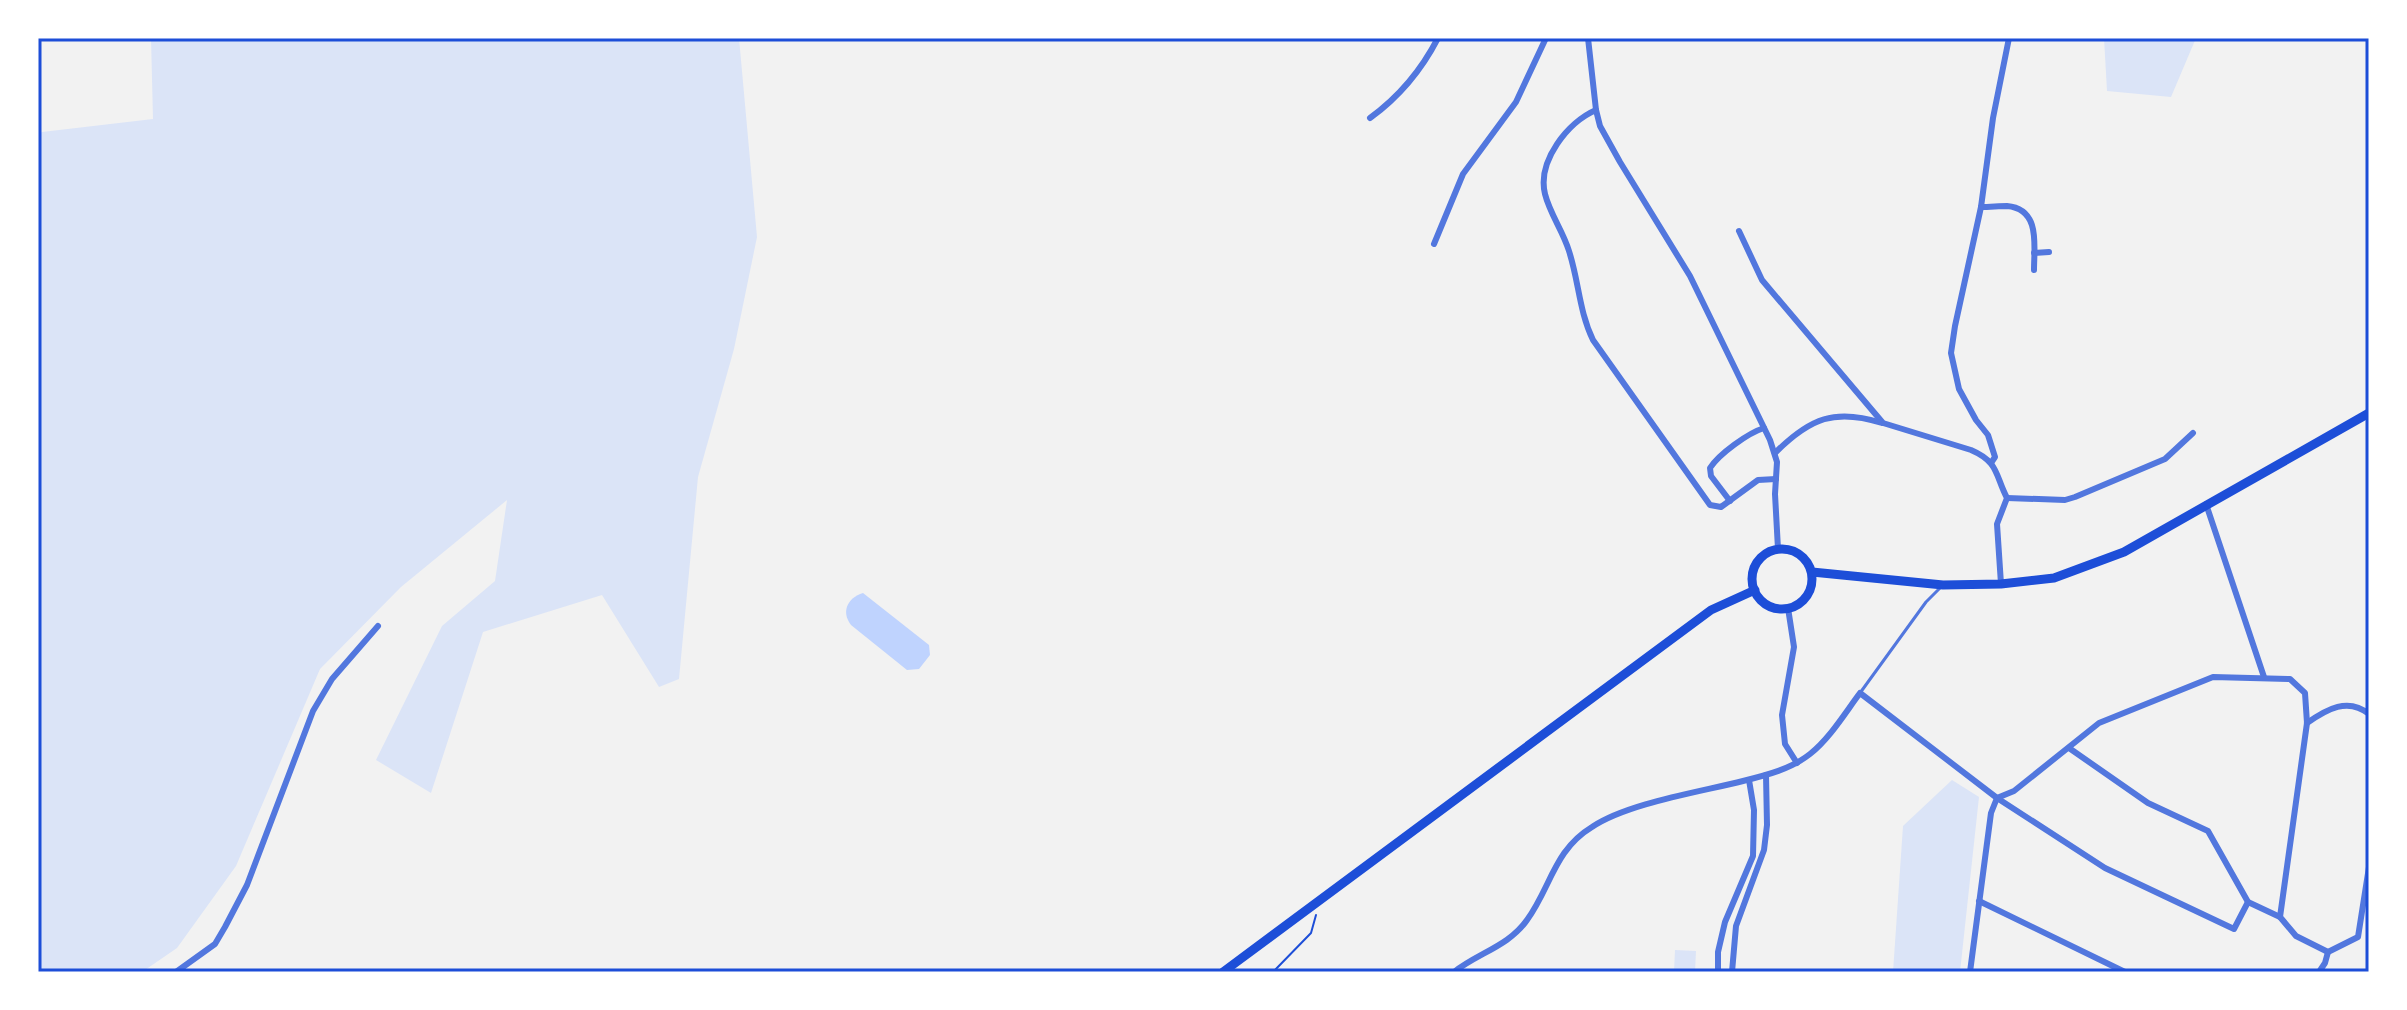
<svg xmlns="http://www.w3.org/2000/svg" width="2407" height="1010" viewBox="0 0 2407 1010" font-family="'Varela Round',sans-serif">
  <style>
    .green { fill: #dbe4f7 }
    .water { fill: #bfd3fe }
    .lines { fill: none; stroke-linecap: round; stroke-linejoin: round }
    .path { stroke: #1d4ed8; stroke-width: 2 }
    .service { stroke: #5277de; stroke-width: 3 }
    .minor { stroke: #5277de; stroke-width: 6 }
    .secondary { stroke: #1d4ed8; stroke-width: 9 }
    .neatline { fill: none; stroke: #1d4ed8; stroke-width: 3 }
  </style>
  <rect width="100%" height="100%" fill="#f2f2f2"/>
  <g class="green">
    <path d="M151,38h588l18,199 -23,112 -36,128 -19,202 -20,8 -57,-92 -119,37 -52,161 -55,-33 66,-134 53,-45 12,-81 -106,87 -81,82 -84,197 -59,82 -35,24h-104v-837l4,-3 111,-13z"/>
    <path d="M2104,38h92l-25,59 -64,-6z"/>
    <path d="M1952,780l27,17 -19,175h-67l10,-146z"/>
    <path d="M1675,950l21,1 -1,21h-21z"/>
  </g>
  <path class="water" d="M863,593l66,52 1,10 -11,14 -12,1 -56,-45c-10,-13 -4,-27 12,-32z"/>
  <g class="lines">
    <path class="path" d="M1273,972l38,-39 5,-18"/>
    <path class="service" d="M1860,693l66,-91 14,-14"/>
    <g class="minor">
      <path d="M1588,38l8,72 4,16 20,36 70,114 80,164 7,22 -2,32 3,55"/>
      <path d="M1596,110c-28,12 -59,51 -51,84 5,20 18,37 24,57 10,31 10,60 24,89l117,165 11,2 37,-27 18,-1"/>
      <path d="M1370,118c29,-21 52,-49 68,-80"/>
      <path d="M1981,207c9,0 18,-1 26,-1 34,3 27,40 27,64"/>
      <path d="M1739,231l23,49 121,143 88,27c28,12 24,25 36,48l-10,26 4,60"/>
      <path d="M1434,244l29,-70 53,-72 30,-64"/>
      <path d="M2034,253l15,-1"/>
      <path d="M1775,453c35,-35 60,-45 107,-30"/>
      <path d="M1991,463l4,-6 -7,-22 -12,-15 -17,-31 -8,-36 4,-27 26,-119 12,-89 16,-80"/>
      <path d="M2007,498l58,2 10,-3 90,-38 28,-26"/>
      <path d="M1730,501l-19,-25 -1,-8c9,-14 38,-35 54,-40"/>
      <path d="M2206,504l58,173"/>
      <path d="M1788,608l6,39 -12,68 3,29 12,19"/>
      <path d="M2307,723c20,-14 41,-26 62,-9"/>
      <path d="M2069,748l79,55 60,28 40,71 32,15"/>
      <path d="M1979,901l146,71"/>
      <path d="M2328,952l30,-15 11,-70"/>
      <path d="M176,972l39,-28 10,-17 22,-42 66,-174 19,-32 46,-53"/>
      <path d="M1454,972c24,-19 55,-26 73,-52 24,-33 27,-70 65,-93 36,-24 108,-35 151,-46 24,-6 48,-12 67,-27 20,-16 35,-41 50,-61l137,105 108,70 129,61 14,-27"/>
      <path d="M1718,972v-20l7,-30 28,-66 1,-46 -5,-30"/>
      <path d="M1732,972l4,-46 28,-76 3,-25 -1,-50"/>
      <path d="M1970,972l21,-159 6,-15 17,-7 85,-68 114,-46 77,2 15,14 2,30 -27,194 16,19 32,16"/>
      <path d="M2319,972l6,-9 3,-11"/>
    </g>
    <g class="secondary">
      <circle cx="1782" cy="579" r="30"/>
      <path d="M1812,572l131,13 58,-1 53,-6 70,-26 245,-139"/>
      <path d="M1223,972l488,-362 44,-20"/>
    </g>
  </g>
  <rect width="2407" height="1010" fill="none" stroke="#ffffff" stroke-width="80"/>
  <rect x="40" y="40" width="2327" height="930" class="neatline"/>
</svg>
